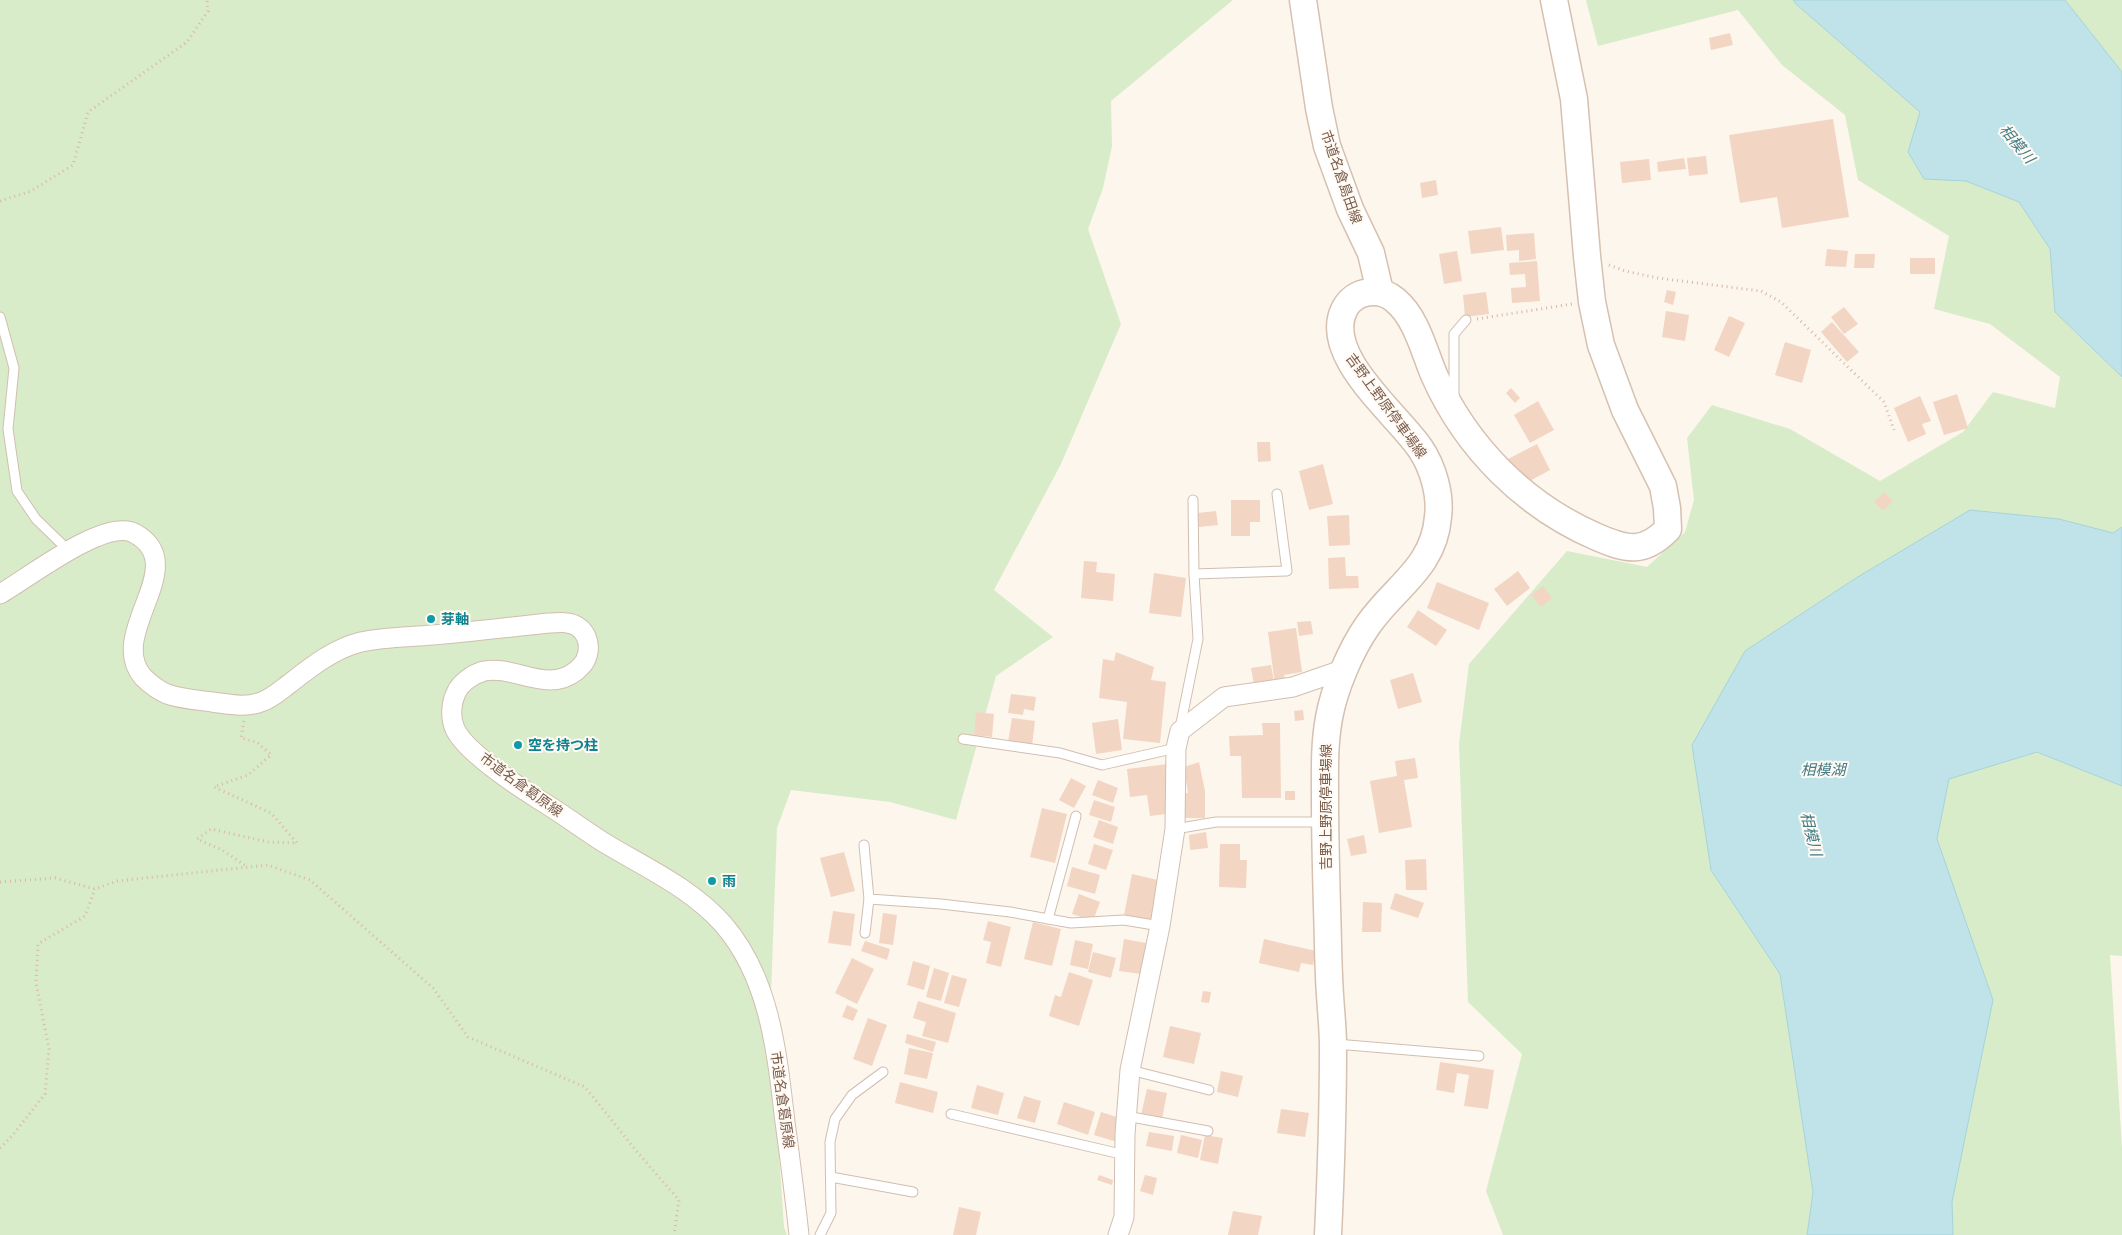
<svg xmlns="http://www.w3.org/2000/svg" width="2122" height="1235" viewBox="0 0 2122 1235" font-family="Rubik,'Noto Sans JP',sans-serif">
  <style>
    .green { fill: #d8ecc9 }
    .water { fill: #bfe3e8; stroke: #a5d3da }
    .building { fill: #f3d5c3 }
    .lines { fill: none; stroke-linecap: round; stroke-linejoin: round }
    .lane-casing { stroke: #d1beb0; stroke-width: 11 }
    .street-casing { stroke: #d1beb0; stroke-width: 21 }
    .secondary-casing { stroke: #d6c0b0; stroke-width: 29 }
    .path { stroke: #d9b8a5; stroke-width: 3; stroke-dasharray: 1 4; stroke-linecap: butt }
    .lane { stroke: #fff; stroke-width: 9 }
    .street { stroke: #fff; stroke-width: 19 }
    .secondary { stroke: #fff; stroke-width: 26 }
    .culture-dot { fill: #0f9aa8; stroke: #fffaf3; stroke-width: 2 }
    .labels { text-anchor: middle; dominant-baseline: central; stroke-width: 4; stroke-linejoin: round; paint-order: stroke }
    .street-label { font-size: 14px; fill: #7a5c4d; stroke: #fffaf3 }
    .culture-label { font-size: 14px; font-weight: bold; fill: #0d838f; stroke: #fffaf3; text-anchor: start }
    .water-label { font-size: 15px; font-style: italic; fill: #437c86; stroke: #fffaf3 }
  </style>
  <rect width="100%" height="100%" fill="#fdf6ec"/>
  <g class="green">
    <path d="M0,0h1233l-122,101 1,45 -9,42 -15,41 33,95 -60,140 -67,126 59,47 -57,39 -40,144 -66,-18 -99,-12 -14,38 -7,194 14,205 3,8h-787z"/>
    <path d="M1586,0h207l3,4 124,108 -12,40 16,27 42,2 53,21 31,47 5,63 67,65v150l-9,6 -54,-14 -89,-9 -114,68 -111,73 -34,219 69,104 33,218 -6,43h-304l-17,-44 36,-137 -54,-52 -9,-258 10,-80 98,-113 80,16 38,-35 9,-32 -7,-62 25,-33 78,24 90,52 83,-49 30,-40 62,16 5,-31 -70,-53 -56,-15 15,-73 -91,-56 -13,-65 -63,-50 -44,-55 -140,36z"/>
    <path d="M2065,0h57v72z"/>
    <path d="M2037,752l85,34v170l-12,-1 12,193v87h-169l-16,-396 12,-61z"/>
  </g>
  <g class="water">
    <path d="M1793,0h272l57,72v305l-67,-65 -5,-63 -31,-47 -53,-21 -42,-2 -16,-27 12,-40 -124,-108z"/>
    <path d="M1970,510l89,9 54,14 9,-6v259l-85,-34 -88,27 -12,60 56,161 -41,202 1,33h-146l6,-43 -33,-218 -69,-104 -19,-125 53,-94 111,-73z"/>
  </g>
  <g class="building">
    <path d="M1730,33l3,12 -22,5 -2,-12z"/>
    <path d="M1833,119l16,98 -67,11 -5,-31 -37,6 -11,-68z"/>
    <path d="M1706,156l2,18 -19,2 -2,-18z"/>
    <path d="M1684,158l2,11 -28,3 -1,-10z"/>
    <path d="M1649,159l2,21 -29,3 -2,-21z"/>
    <path d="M1436,180l2,15 -16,3 -2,-15z"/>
    <path d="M1501,227l3,23 -33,4 -3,-23z"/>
    <path d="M1534,233l2,26 -17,2v-11l-12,1 -1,-16z"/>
    <path d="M1827,249l21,2 -2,16 -21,-1z"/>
    <path d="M1457,251l5,30 -18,3 -5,-30z"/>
    <path d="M1855,254h20l-1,14h-20z"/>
    <rect x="1910" y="258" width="25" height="16"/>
    <path d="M1537,261l3,40 -28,2 -1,-15 15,-1 -1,-13 -15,1 -1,-12z"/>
    <path d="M1667,290l9,2 -3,13 -9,-3z"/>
    <path d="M1486,292l3,22 -24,3 -2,-22z"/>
    <path d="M1844,307l14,17 -14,10 -13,-17z"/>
    <path d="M1666,311l23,4 -4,26 -23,-4z"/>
    <path d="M1729,316l16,7 -16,34 -15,-7z"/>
    <path d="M1832,322l27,30 -12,10 -26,-30z"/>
    <path d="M1785,342l26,8 -9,33 -27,-8z"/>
    <path d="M1511,388l9,10 -5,5 -9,-10z"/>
    <path d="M1957,394l11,34 -24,7 -11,-33z"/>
    <path d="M1920,396l11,25 -9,3 4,10 -18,8 -14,-34z"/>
    <path d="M1538,401l16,29 -24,13 -16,-28z"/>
    <path d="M1257,442h13l1,19 -13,1z"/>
    <path d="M1537,444l13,26 -28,15 -14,-26z"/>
    <path d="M1323,464l10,40 -24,6 -10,-39z"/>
    <path d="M1884,492l9,9 -10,10 -9,-9z"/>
    <path d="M1231,500h29v22h-10v14h-19z"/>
    <path d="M1216,511l2,14 -19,2 -2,-14z"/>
    <path d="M1349,515l1,30 -21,1 -2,-30z"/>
    <path d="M1345,557l1,19h12l1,12 -30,1 -1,-31z"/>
    <path d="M1084,561l13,1 -1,10 19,2 -2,27 -32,-3z"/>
    <path d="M1518,571l12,17 -23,18 -13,-17z"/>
    <path d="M1154,573l32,5 -5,39 -32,-4z"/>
    <path d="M1437,582l52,21 -10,27 -52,-22z"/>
    <path d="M1543,586l9,12 -11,9 -10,-12z"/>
    <path d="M1418,610l29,20 -11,16 -29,-19z"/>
    <path d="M1311,621l2,13 -14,2 -2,-14z"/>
    <path d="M1296,628l6,44 -18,3 2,9 -11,1 -7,-53z"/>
    <path d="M1116,652l38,15 -3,13 15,2 -6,61 -37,-4 4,-37 -28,-4 4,-39 11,2z"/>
    <path d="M1271,665l3,17 -20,3 -3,-17z"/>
    <path d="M1413,673l9,29 -24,7 -8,-29z"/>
    <path d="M1011,694l25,3 -2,14 -10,-2 -1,6 -15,-2z"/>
    <path d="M1303,710l1,10 -9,1 -1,-10z"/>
    <path d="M976,712l18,2 -2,23 -18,-2z"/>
    <path d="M1012,718l23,3 -3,25 -24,-4z"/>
    <path d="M1118,719l4,31 -26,4 -4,-31z"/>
    <path d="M1262,723h18l1,75h-39l-1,-42h-11l-1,-20 34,-1z"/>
    <path d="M1415,758l3,20 -14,2 8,47 -33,6 -9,-52 27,-5 -2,-15z"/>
    <path d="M1199,762l6,29v27h-23l-1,-24 7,-1 -4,-26z"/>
    <path d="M1168,764l5,49 -23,3 -3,-21 -17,2 -3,-28z"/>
    <path d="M1071,778l15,8 -12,22 -15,-8z"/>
    <path d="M1098,780l20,8 -5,15 -21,-8z"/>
    <rect x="1285" y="791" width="10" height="9"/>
    <path d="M1094,800l21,7 -4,15 -22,-7z"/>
    <path d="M1042,808l25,6 -12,49 -25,-6z"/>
    <path d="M1099,820l19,7 -5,17 -20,-7z"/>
    <path d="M1206,832l2,16 -18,2 -1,-15z"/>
    <path d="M1364,835l3,18 -16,3 -4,-17z"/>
    <path d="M1094,844l19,6 -7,20 -18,-6z"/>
    <path d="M1220,844h20v16h7l-1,28 -27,-1z"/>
    <path d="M844,852l11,39 -24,6 -11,-39z"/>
    <path d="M1426,859l1,31h-21l-1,-30z"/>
    <path d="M1072,867l28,8 -5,19 -28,-8z"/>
    <path d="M1132,874l30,7 -8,39 -30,-5z"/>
    <path d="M1395,893l29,10 -6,15 -28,-9z"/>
    <path d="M1079,894l21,8 -7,19 -21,-7z"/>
    <path d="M1363,902l19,1 -1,29h-19z"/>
    <path d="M833,911l22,3 -4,32 -23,-3z"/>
    <path d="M883,913l14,2 -4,30 -14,-2z"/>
    <path d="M988,921l23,6 -10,40 -15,-4 5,-21 -8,-2z"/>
    <path d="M1033,922l28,7 -9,37 -28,-7z"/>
    <path d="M1124,939l22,4 -5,31 -22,-3z"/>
    <path d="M1264,939l52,12 -3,14 -12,-2 -2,9 -40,-9z"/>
    <path d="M1075,940l18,4 -5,25 -18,-4z"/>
    <path d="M865,941l25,8 -3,11 -26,-9z"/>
    <path d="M1093,952l23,6 -5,20 -23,-6z"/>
    <path d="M852,958l22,11 -17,35 -22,-11z"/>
    <path d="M913,961l17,5 -6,24 -17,-5z"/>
    <path d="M934,968l15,5 -8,28 -15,-4z"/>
    <path d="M1069,972l24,8 -14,46 -30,-10 6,-21 6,2z"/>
    <path d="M952,975l15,4 -8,28 -15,-4z"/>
    <path d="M1203,991l8,1 -2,11 -8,-1z"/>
    <path d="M918,1001l38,12 -8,30 -26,-7 4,-14 -13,-4z"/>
    <path d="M847,1005l11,5 -5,11 -11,-4z"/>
    <path d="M868,1018l19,7 -15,41 -19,-7z"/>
    <path d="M1170,1026l31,7 -7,31 -31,-7z"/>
    <path d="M907,1034l29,8 -3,10 -28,-9z"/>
    <path d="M909,1048l24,5 -6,26 -23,-5z"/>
    <path d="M1440,1062l54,8 -6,39 -24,-3 5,-31 -12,-2 -3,20 -18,-3z"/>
    <path d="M1221,1071l22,5 -5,21 -21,-5z"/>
    <path d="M900,1082l38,10 -5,21 -38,-10z"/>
    <path d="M977,1085l27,8 -6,22 -27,-7z"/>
    <path d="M1147,1089l20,4 -5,26 -21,-4z"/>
    <path d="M1024,1096l17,5 -6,22 -18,-5z"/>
    <path d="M1064,1102l31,10 -7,23 -31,-11z"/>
    <path d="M1281,1109l28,4 -4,24 -28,-4z"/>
    <path d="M1101,1112l22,7 -6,23 -23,-7z"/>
    <path d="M1149,1132l25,4 -2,15 -26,-5z"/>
    <path d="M1181,1135l21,5 -4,18 -21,-5z"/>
    <path d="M1205,1135l18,3 -5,26 -18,-4z"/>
    <path d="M1099,1175l14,5 -1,5 -15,-5z"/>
    <path d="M1145,1175l12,3 -4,17 -13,-4z"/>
    <path d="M959,1207l22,5 -5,23h-23z"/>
    <path d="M1233,1211l29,5 -4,19h-30z"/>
  </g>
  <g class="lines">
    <g class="lane-casing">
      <g id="lane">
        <path d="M0,317l14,51 -6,61 9,62 19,28 33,32"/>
        <path d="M1454,396v-62l12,-14"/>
        <path d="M1194,574l93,-3 -10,-77"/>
        <path d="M1180,728l18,-89 -4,-65 -1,-74"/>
        <path d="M963,739l97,14 42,12 74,-17"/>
        <path d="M1175,829l41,-7h106"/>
        <path d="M864,845l5,54 72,5 69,8 61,11 53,-3 36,6"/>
        <path d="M1048,919l28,-103"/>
        <path d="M865,933l4,-34"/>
        <path d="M1336,1044l143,12"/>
        <path d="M1130,1070l79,20"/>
        <path d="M951,1114l174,41"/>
        <path d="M1126,1116l82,15"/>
        <path d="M831,1177l82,15"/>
        <path d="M820,1235l11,-22 -1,-71 5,-23 17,-24 31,-23"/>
      </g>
    </g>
    <g class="street-casing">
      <g id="street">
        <path d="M0,594c27,-15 104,-76 134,-61 60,32 -29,100 9,144 7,7 15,13 24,17 14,5 31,6 45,8 16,2 34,6 49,0 10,-3 20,-12 28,-18 22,-17 44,-35 72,-42 22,-5 48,-5 71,-7 39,-3 78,-8 117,-12 6,0 13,-1 18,0 19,2 26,22 18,38 -2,4 -6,7 -9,10 -29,23 -61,-6 -92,0 -11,3 -24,12 -28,22 -5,10 -6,25 -1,36 10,22 61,56 83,70 22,13 43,29 65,43 41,25 87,45 120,82 47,54 54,129 62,198 5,37 10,75 14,113"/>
        <path d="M1118,1235l6,-18 1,-83 5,-64 30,-144 15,-97 1,-81 4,-17 44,-34 69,-10 52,-18"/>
      </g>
    </g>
    <g class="secondary-casing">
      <g id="secondary">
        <path d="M1303,0l16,108 8,38 23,63 21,44 9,39"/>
        <path d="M1328,1235c3,-63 5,-126 5,-189 0,-17 -2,-34 -3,-51 -2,-29 -2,-59 -3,-88 -1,-36 -2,-73 -2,-109 0,-27 -1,-53 4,-80 5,-29 22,-69 39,-93 26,-38 66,-57 70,-108 3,-22 -5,-50 -18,-69 -23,-34 -100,-94 -75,-140 10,-18 35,-21 50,-8 22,18 29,52 40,77 32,71 90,129 162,160 30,13 47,17 71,-8l-1,-21 -4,-22 -38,-76 -24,-65 -9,-43 -5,-46 -13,-157 -20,-99"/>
      </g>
    </g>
    <g class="path">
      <path d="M0,201l31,-10 42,-26 15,-53 99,-70 21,-31 -1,-11"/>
      <path d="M1609,265l16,6 33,7 103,13 20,11 103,100 10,28"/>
      <path d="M1477,319l95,-15"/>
      <path d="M244,721l-3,17 16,4 14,13 -23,20 -34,12 57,26 26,30 -29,-1 -57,-13 -14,10 25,11 24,16"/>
      <path d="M0,882l55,-4 40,11 22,-8 151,-16 42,15 123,108 35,49 117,50 53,66 41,47 -5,35"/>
      <path d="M0,1148l12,-12 33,-42 4,-45 -13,-66 2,-39 47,-28 10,-27"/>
    </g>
    <use href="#lane" class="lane"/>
    <use href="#street" class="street"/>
    <use href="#secondary" class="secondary"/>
  </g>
  <g class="culture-dot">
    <circle cx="431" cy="619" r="5"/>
    <circle cx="518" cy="745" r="5"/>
    <circle cx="712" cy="881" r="5"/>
  </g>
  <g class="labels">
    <g class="street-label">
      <text transform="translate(1341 177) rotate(71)">市道名倉島田線</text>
      <text transform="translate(1386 406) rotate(54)">吉野上野原停車場線</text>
      <text transform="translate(521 785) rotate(36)">市道名倉葛原線</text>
      <text transform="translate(1326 807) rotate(-90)">吉野上野原停車場線</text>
      <text transform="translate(782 1100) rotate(82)">市道名倉葛原線</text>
    </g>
    <g class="culture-label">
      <text x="441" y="619">芽軸</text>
      <text x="528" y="745">空を持つ柱</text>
      <text x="722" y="881">雨</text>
    </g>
    <g class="water-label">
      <text transform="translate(2017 144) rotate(50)">相模川</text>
      <text x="1823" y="770">相模湖</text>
      <text transform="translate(1811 834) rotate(76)">相模川</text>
    </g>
  </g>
</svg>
